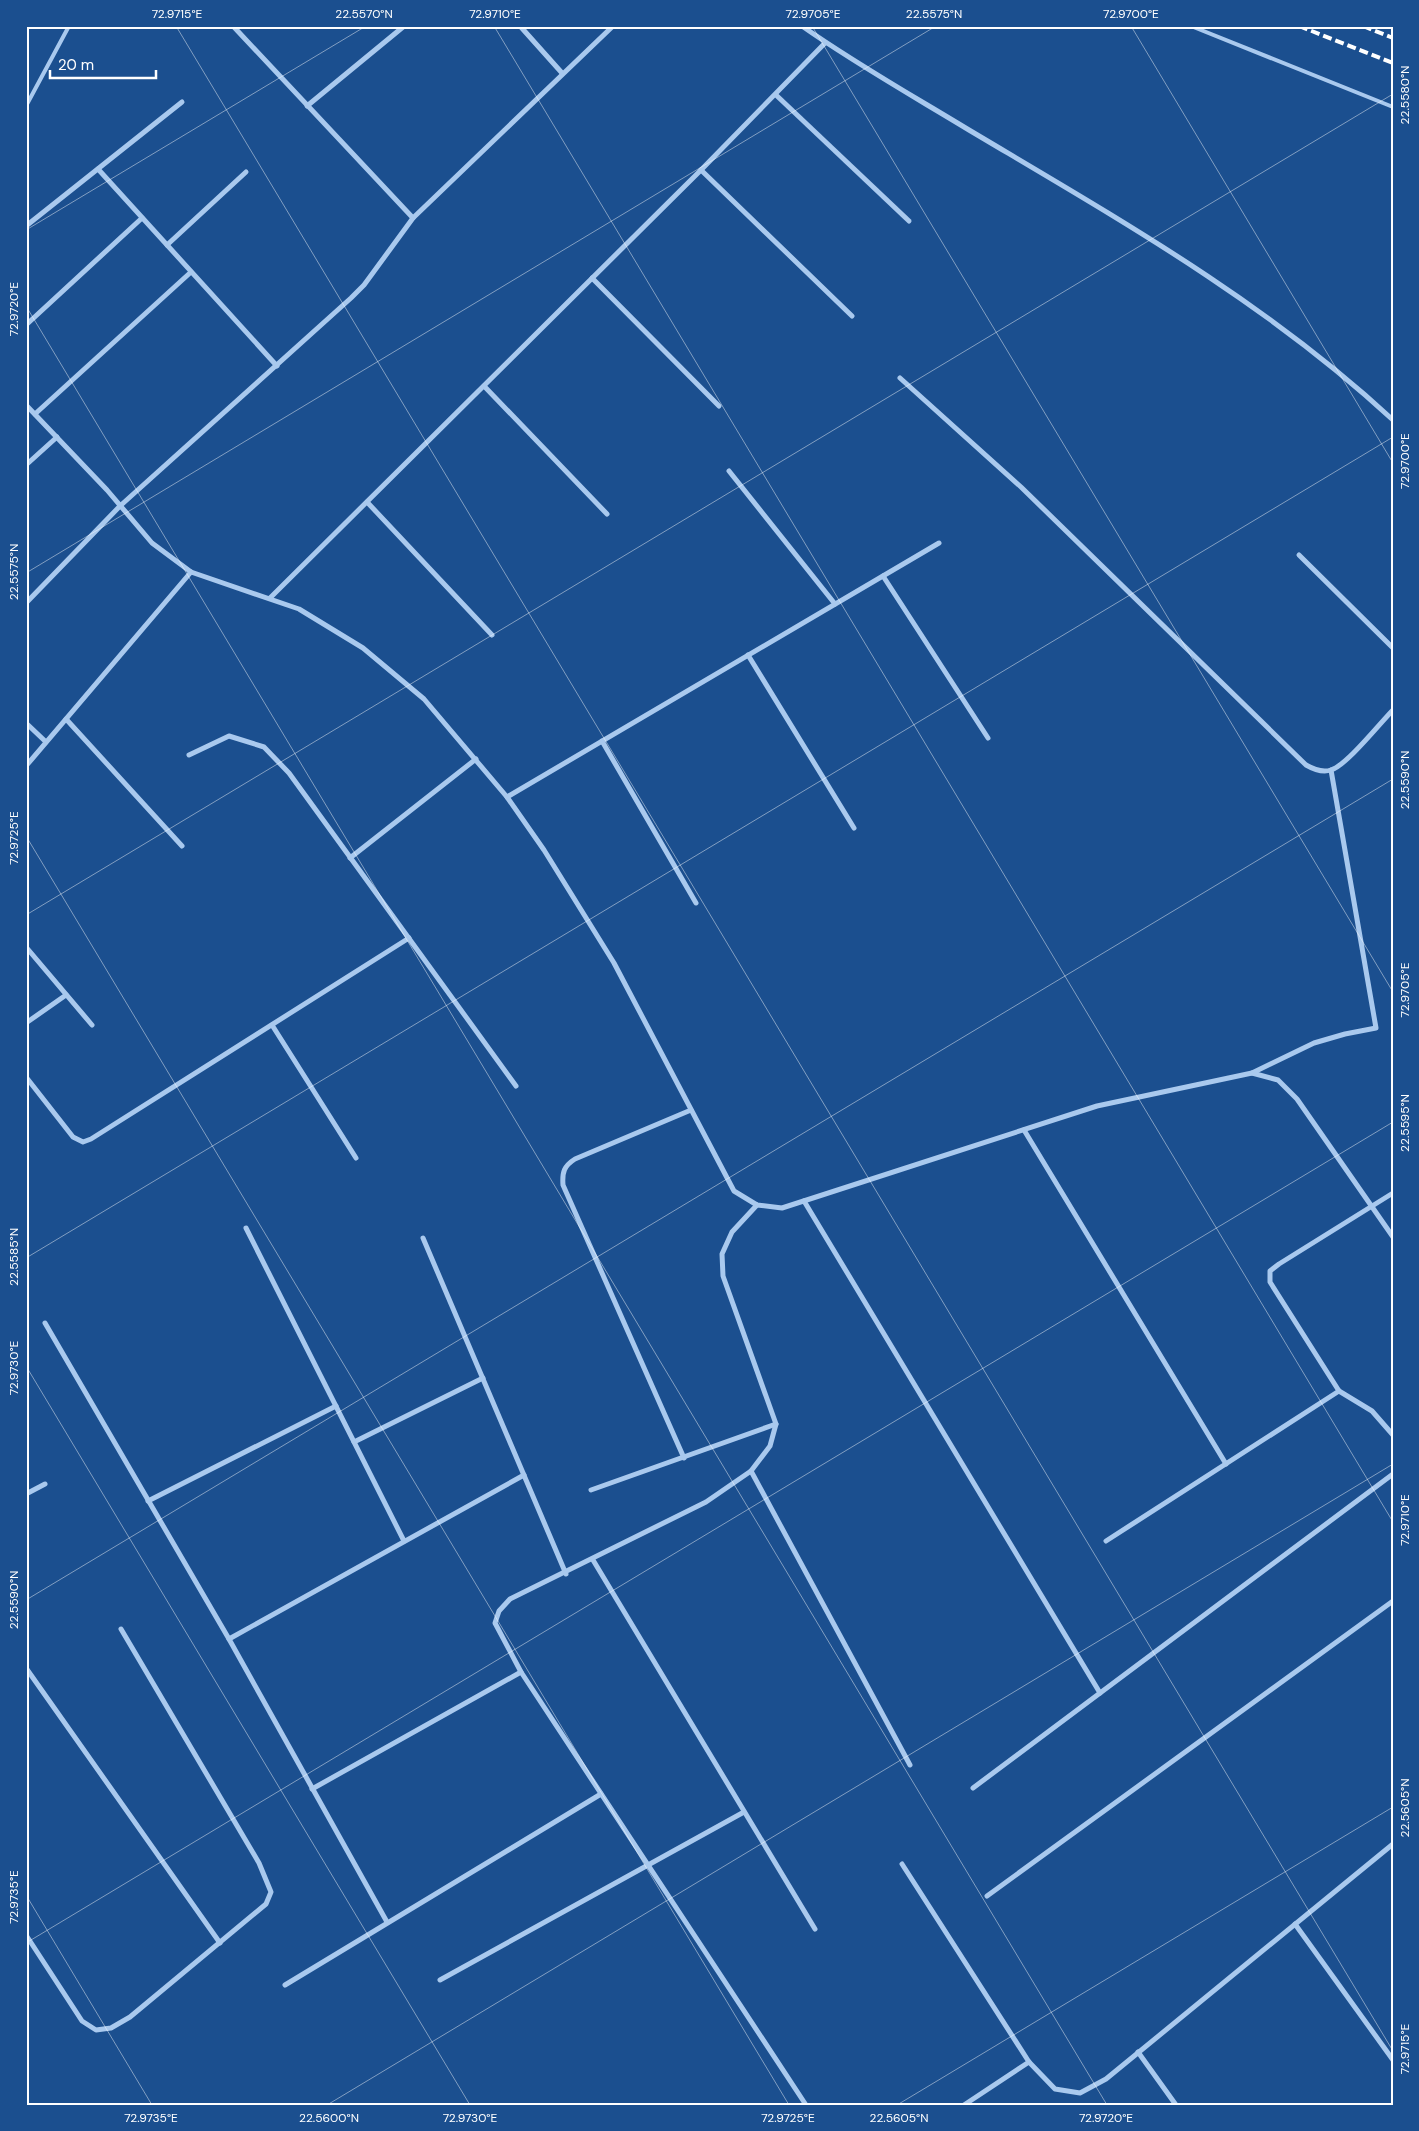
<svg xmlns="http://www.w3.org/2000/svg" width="1419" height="2131" viewBox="0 0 1419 2131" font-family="'DM Sans',sans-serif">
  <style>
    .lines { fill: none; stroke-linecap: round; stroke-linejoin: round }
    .lane { stroke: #a9c9ee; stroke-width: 4 }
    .street { stroke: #a9c9ee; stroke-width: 5 }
    .rail { stroke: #fff; stroke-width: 4; stroke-dasharray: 9 4; stroke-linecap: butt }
    .ticks { fill: none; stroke: #fff; stroke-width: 1; stroke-opacity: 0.45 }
    .neatline { fill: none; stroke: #fff; stroke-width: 2 }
    .ticks-label { font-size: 12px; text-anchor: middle; fill: #fff }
  </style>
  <rect width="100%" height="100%" fill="#1b4f8f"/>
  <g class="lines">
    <g class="lane">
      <path d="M1191,26l202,81"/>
      <path d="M26,106l43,-80"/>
    </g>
    <g class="street">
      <path d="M233,26l180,192"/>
      <path d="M520,26l42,47"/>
      <path d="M802,26c54,38 111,70 167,104 148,88 297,172 424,290"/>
      <path d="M776,95l133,126"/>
      <path d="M307,106l96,-79"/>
      <path d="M98,169l179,197"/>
      <path d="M701,170l151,146"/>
      <path d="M26,226l156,-124"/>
      <path d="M167,245l79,-73"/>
      <path d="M592,278l127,128"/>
      <path d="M26,325l116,-107"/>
      <path d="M900,378l121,109 285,278c7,4 16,8 25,5 16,-5 49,-47 62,-60"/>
      <path d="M484,386l123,128"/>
      <path d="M26,405l81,85 45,53 39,29 108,37 64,39 61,51 83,98 37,53 70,113 120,228 23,14 25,3 315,-102 155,-33 26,7 19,19 96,138"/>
      <path d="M35,414l156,-142"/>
      <path d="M26,465l31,-28"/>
      <path d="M729,471l106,133"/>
      <path d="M367,502l125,133"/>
      <path d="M1299,555l94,93"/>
      <path d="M883,576l105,162"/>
      <path d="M270,598l431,-428 124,-127"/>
      <path d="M26,603l94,-97 231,-208 13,-13 49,-67 200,-192"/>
      <path d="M748,655l106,173"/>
      <path d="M66,719l116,127"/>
      <path d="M26,723l20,19"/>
      <path d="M602,741l94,162"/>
      <path d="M189,755l40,-19 35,11 25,26 227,313"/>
      <path d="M26,766l165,-194"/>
      <path d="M507,797l432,-254"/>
      <path d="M350,858l126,-99"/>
      <path d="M26,947l66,78"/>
      <path d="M26,1023l40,-28"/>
      <path d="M272,1025l84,133"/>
      <path d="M1252,1073l62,-30 31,-9 31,-6 -45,-258"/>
      <path d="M26,1077l47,60 10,5 8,-3 318,-201"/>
      <path d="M1024,1130l202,334"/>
      <path d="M1393,1193l-114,71 -9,7v11l69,109 33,20 21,24"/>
      <path d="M804,1201l296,492"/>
      <path d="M757,1205l-25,27 -10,22 1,22 53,148 -6,22 -19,25 -45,31 -196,97 -11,12 -4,12 26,49 285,433"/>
      <path d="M246,1228l158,313"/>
      <path d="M423,1238l143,336"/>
      <path d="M45,1323l184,316 158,283"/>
      <path d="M354,1442l129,-64"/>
      <path d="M684,1458l-121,-273c-1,-13 1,-19 12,-26l116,-49"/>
      <path d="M751,1471l159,294"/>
      <path d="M591,1490l185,-66"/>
      <path d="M26,1494l19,-10"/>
      <path d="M148,1501l188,-95"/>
      <path d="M1106,1541l233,-150"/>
      <path d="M593,1560l222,369"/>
      <path d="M229,1639l295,-164"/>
      <path d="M26,1668l194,275"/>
      <path d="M973,1788l420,-314"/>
      <path d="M312,1789l209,-117"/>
      <path d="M902,1864l127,198 26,27 25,4 26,-14 287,-235"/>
      <path d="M987,1896l406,-295"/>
      <path d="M1295,1924l98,136"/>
      <path d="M26,1935l56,86 14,9 15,-2 19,-11 136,-113 5,-12 -12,-29 -138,-234"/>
      <path d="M440,1980l304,-168"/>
      <path d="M285,1985l316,-191"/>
      <path d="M1138,2052l38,53"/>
      <path d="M964,2105l65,-43"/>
    </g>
    <g class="rail">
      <path d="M1299,26l94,37"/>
      <path d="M1363,26l30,12"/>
    </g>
  </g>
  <path class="ticks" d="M176,26l1217,2025M494,26l899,1496M812,26l581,966M1131,26l262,437M26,230l340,-204M26,306l1081,1799M26,573l910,-547M26,836l763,1269M26,915l1367,-821M26,1258l1367,-821M26,1366l444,739M26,1600l1367,-821M26,1895l126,210M26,1943l1367,-821M327,2105l1066,-641M897,2105l496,-298"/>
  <rect width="1419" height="2131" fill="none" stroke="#1b4f8f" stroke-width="55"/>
  <path d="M50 70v8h106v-8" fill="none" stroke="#ffffff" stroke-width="2.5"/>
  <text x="58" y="70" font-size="15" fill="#ffffff" stroke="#1b4f8f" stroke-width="4" paint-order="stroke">20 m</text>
  <rect x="28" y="28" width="1364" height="2076" class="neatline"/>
  <g class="ticks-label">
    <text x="177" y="18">72.9715°E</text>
    <text x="364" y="18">22.5570°N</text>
    <text x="495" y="18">72.9710°E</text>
    <text x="813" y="18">72.9705°E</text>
    <text x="934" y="18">22.5575°N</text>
    <text x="1131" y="18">72.9700°E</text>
    <text transform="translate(1405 95) rotate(-90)" y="4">22.5580°N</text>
    <text transform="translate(14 309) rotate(-90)" y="4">72.9720°E</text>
    <text transform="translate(1405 461) rotate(-90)" y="4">72.9700°E</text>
    <text transform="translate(14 572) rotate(-90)" y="4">22.5575°N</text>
    <text transform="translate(1405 780) rotate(-90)" y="4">22.5590°N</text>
    <text transform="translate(14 838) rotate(-90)" y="4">72.9725°E</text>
    <text transform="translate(1405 990) rotate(-90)" y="4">72.9705°E</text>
    <text transform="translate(1405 1123) rotate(-90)" y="4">22.5595°N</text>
    <text transform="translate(14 1257) rotate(-90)" y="4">22.5585°N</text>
    <text transform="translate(14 1368) rotate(-90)" y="4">72.9730°E</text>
    <text transform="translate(1405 1520) rotate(-90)" y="4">72.9710°E</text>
    <text transform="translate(14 1600) rotate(-90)" y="4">22.5590°N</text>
    <text transform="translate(1405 1808) rotate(-90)" y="4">22.5605°N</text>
    <text transform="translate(14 1897) rotate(-90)" y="4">72.9735°E</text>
    <text transform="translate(1405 2049) rotate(-90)" y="4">72.9715°E</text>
    <text x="151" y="2122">72.9735°E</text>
    <text x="329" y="2122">22.5600°N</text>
    <text x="470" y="2122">72.9730°E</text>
    <text x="788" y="2122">72.9725°E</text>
    <text x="899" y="2122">22.5605°N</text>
    <text x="1106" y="2122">72.9720°E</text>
  </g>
</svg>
